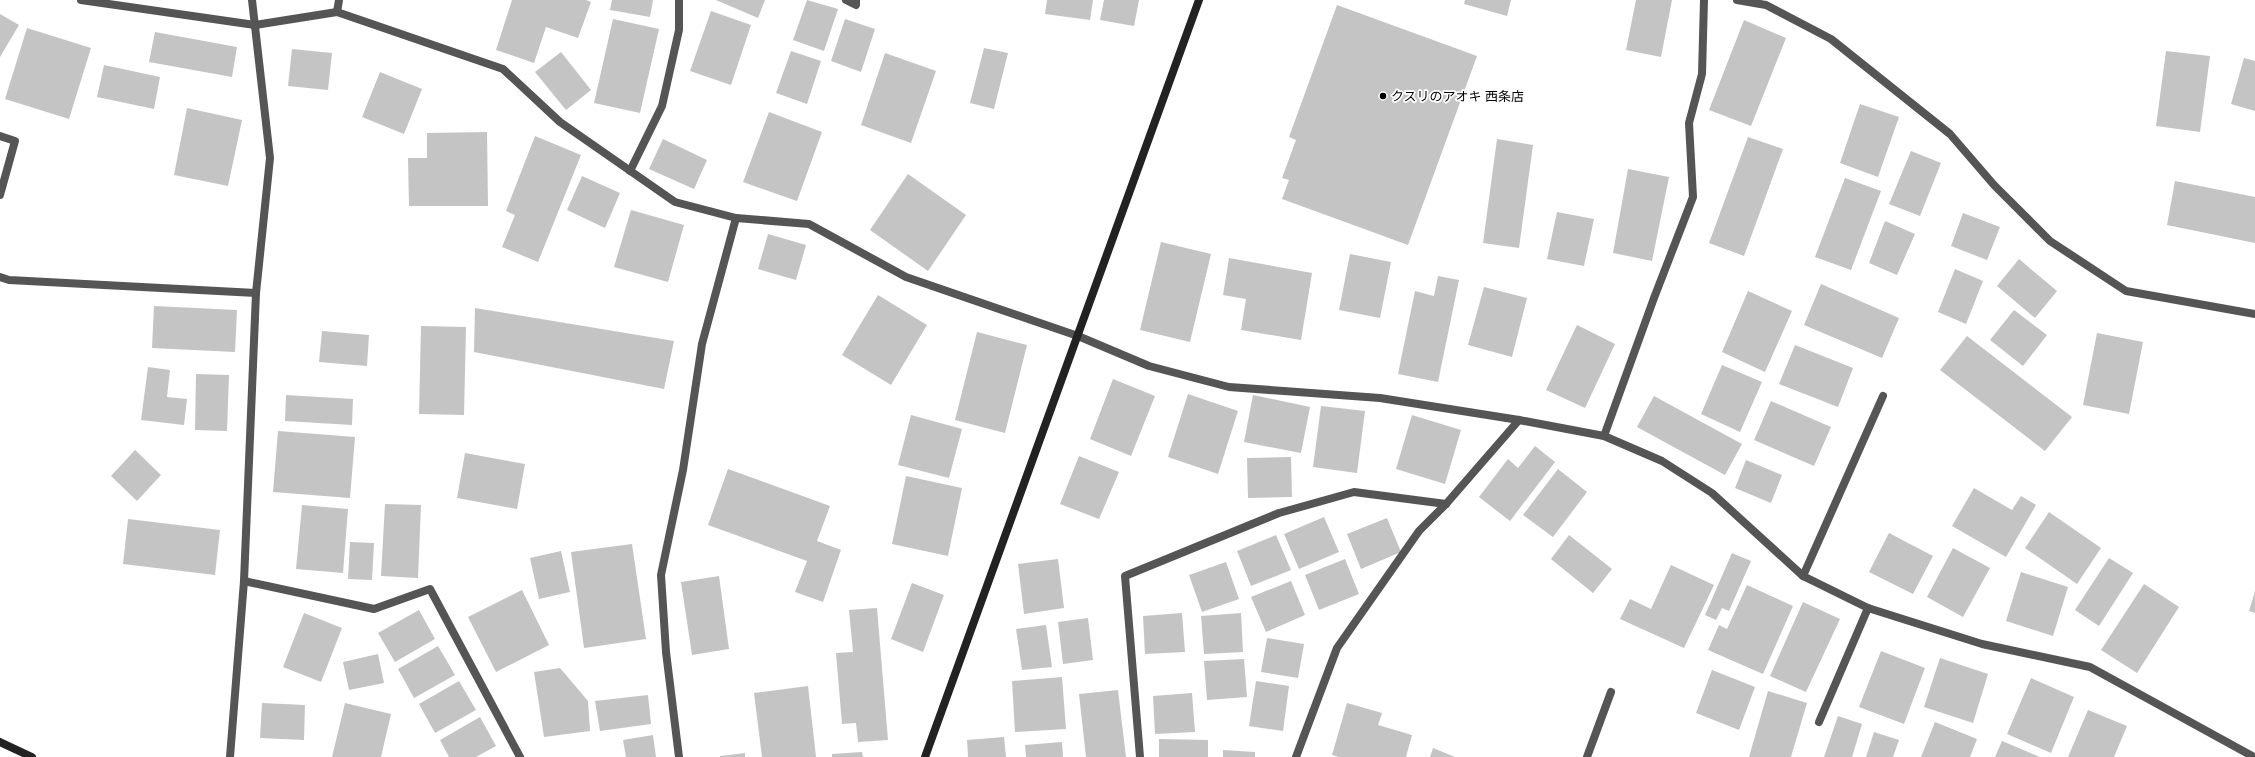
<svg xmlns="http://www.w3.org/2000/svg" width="2255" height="757" viewBox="0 0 2255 757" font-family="'Fira Sans','Noto Sans JP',sans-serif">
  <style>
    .building { fill: #c4c4c4 }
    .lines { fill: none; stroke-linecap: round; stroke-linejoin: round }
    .lane { stroke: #555; stroke-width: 8 }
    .street { stroke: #555; stroke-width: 8 }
    .secondary { stroke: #222; stroke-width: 8 }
    .poi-dot { fill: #000; stroke: #fff; stroke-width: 1.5 }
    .labels { text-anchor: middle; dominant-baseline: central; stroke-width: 3.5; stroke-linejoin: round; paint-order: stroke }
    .poi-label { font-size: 13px; fill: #000; stroke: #fff; text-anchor: start }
  </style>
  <rect width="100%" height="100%" fill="#fff"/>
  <g class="building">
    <path d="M512,0h74l5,2 -13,36 -32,-11 -12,36 -38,-13z"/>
    <path d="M612,0h41l-3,17 -40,-7z"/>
    <path d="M716,0h49l-7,18z"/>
    <path d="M807,0l31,9 -14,42 -31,-11z"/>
    <path d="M1047,0h46l-3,20 -45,-6z"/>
    <path d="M1104,0h35l-5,26 -34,-6z"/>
    <path d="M1465,0h46l-4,16 -43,-12z"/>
    <path d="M1636,0h36l-11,57 -35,-7z"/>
    <path d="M1337,5l140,51 -69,189 -126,-46 7,-19 -7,-2 14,-38 -7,-3z"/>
    <path d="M711,11l40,14 -20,60 -41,-14z"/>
    <path d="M0,14l19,11 -19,32z"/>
    <path d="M613,19l46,10 -19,84 -46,-10z"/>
    <path d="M845,19l30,10 -14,43 -30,-11z"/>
    <path d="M1744,20l42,18 -35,88 -42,-16z"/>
    <path d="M27,28l64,20 -22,71 -64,-20z"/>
    <path d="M155,32l82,15 -5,30 -83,-15z"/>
    <path d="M984,48l24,5 -14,56 -24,-6z"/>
    <path d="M292,49l40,4 -4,37 -40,-4z"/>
    <path d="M791,51l30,10 -14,43 -31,-11z"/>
    <path d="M2166,51l44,5 -10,76 -44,-6z"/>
    <path d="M561,52l30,38 -25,20 -31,-38z"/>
    <path d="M885,53l51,18 -25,72 -50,-18z"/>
    <path d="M2244,58l11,3v50l-24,-7z"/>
    <path d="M104,65l56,12 -6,32 -57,-12z"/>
    <path d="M380,72l42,17 -18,45 -42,-17z"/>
    <path d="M1860,104l39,13 -21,60 -38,-14z"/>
    <path d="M187,108l55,12 -14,66 -54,-11z"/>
    <path d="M769,112l53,20 -25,69 -54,-19z"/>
    <path d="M487,132l1,74h-79l-1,-48h19v-25z"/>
    <path d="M535,136l46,19 -43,107 -36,-15 13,-32 -9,-4z"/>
    <path d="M1748,137l35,12 -39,107 -35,-13z"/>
    <path d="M663,139l44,21 -13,29 -45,-20z"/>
    <path d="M1497,139l36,6 -14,103 -36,-5z"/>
    <path d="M1911,151l30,12 -21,53 -31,-12z"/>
    <path d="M1628,169l41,8 -17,84 -39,-8z"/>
    <path d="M908,174l58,41 -38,56 -58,-41z"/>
    <path d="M582,176l38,17 -15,35 -38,-18z"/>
    <path d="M1845,178l36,13 -30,79 -36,-13z"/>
    <path d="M2175,181l80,16v46l-88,-18z"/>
    <path d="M631,210l53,15 -16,57 -54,-15z"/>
    <path d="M1557,212l37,7 -10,47 -37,-7z"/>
    <path d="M1963,213l37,14 -13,33 -36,-14z"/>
    <path d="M1885,221l30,13 -18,41 -28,-12z"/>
    <path d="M768,234l38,11 -10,35 -38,-11z"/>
    <path d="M1161,242l50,12 -21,88 -50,-12z"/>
    <path d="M1350,254l41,8 -11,56 -41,-8z"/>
    <path d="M1229,258l83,15 -11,67 -60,-10 5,-31 -23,-4z"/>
    <path d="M2019,259l38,32 -22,27 -38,-32z"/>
    <path d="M1955,269l28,12 -17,43 -28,-12z"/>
    <path d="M1438,276l21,4 -21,102 -40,-8 17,-83 19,5z"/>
    <path d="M1821,284l78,34 -17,40 -78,-33z"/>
    <path d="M1484,287l43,11 -15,59 -44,-12z"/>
    <path d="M1748,291l44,20 -27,61 -43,-20z"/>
    <path d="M878,295l49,30 -36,60 -49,-30z"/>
    <path d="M154,306l83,4 -2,42 -83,-4z"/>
    <path d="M475,308l199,33 -10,48 -190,-37z"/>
    <path d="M2014,310l33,25 -24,31 -33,-26z"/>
    <path d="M1577,325l38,19 -30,64 -39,-18z"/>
    <path d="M421,326l45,1 -2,88 -45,-1z"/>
    <path d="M322,331l47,4 -2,31 -48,-4z"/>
    <path d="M977,332l50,13 -22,88 -50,-13z"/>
    <path d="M2097,333l46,9 -14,72 -46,-9z"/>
    <path d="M1967,336l105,81 -27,34 -105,-81z"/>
    <path d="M1795,345l58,23 -15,39 -59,-23z"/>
    <path d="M1722,365l40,17 -22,50 -39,-18z"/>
    <path d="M148,367l22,3 -3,27 20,2 -3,26 -43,-5z"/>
    <path d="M196,374l33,1 -2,56 -32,-1z"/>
    <path d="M1113,379l42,17 -24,60 -41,-17z"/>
    <path d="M1188,394l50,17 -20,63 -50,-17z"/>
    <path d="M286,395l67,4 -1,26 -67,-4z"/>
    <path d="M1253,395l57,12 -9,46 -57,-11z"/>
    <path d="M1654,396l88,48 -17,31 -88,-48z"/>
    <path d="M1771,401l60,26 -17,39 -60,-26z"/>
    <path d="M1321,406l44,5 -8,62 -44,-6z"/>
    <path d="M911,415l51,14 -13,49 -51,-13z"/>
    <path d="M1412,415l49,15 -16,54 -49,-15z"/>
    <path d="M278,431l77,6 -5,61 -77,-6z"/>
    <path d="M1535,446l20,16 -45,59 -31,-24 29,-38 10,9z"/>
    <path d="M135,450l26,25 -24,26 -26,-25z"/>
    <path d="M465,453l60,11 -8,45 -60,-11z"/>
    <path d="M1079,456l40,16 -20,47 -39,-15z"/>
    <path d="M1291,457l1,40 -44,1 -1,-40z"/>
    <path d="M1746,460l36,15 -11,28 -36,-15z"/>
    <path d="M728,469l102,37 -13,35 24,9 -18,52 -28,-10 12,-31 -99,-36z"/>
    <path d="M1558,469l29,23 -34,45 -30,-22z"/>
    <path d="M906,476l56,12 -14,68 -56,-12z"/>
    <path d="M1974,488l38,22 9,-14 15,9 -30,52 -54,-31z"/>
    <path d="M385,504l36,1 -3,73 -37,-2z"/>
    <path d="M302,505l46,4 -5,64 -47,-4z"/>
    <path d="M2049,512l52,36 -24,36 -52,-36z"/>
    <path d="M1324,517l15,35 -40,17 -15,-35z"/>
    <path d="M1387,518l14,34 -40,17 -14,-35z"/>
    <path d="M128,519l92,11 -5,45 -92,-11z"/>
    <path d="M1889,533l44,23 -20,38 -44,-22z"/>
    <path d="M1276,535l15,35 -40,16 -14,-35z"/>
    <path d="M1569,535l43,34 -19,24 -42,-34z"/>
    <path d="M350,542l24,1 -2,37 -24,-1z"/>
    <path d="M632,544l14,95 -62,9 -13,-96z"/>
    <path d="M1953,548l37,20 -27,49 -36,-20z"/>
    <path d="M561,551l9,41 -31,7 -9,-41z"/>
    <path d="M1732,553l19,8 -22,50 -7,-3 -6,12 -11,-5z"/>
    <path d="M2109,558l24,15 -34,53 -24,-16z"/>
    <path d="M1058,559l6,49 -40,6 -6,-50z"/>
    <path d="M1345,559l14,35 -40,16 -14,-35z"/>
    <path d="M1226,562l13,37 -37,13 -13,-37z"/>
    <path d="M1671,565l43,20 -30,63 -64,-29 10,-20 21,10z"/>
    <path d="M2021,572l47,15 -15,49 -47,-15z"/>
    <path d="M719,576l10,73 -37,6 -11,-73z"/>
    <path d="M1291,581l14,34 -39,17 -15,-35z"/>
    <path d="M912,583l32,12 -21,57 -32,-13z"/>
    <path d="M2144,584l35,23 -42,66 -36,-23z"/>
    <path d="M1747,585l46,21 -30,68 -55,-24 11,-25 8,4z"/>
    <path d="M522,590l27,55 -53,27 -28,-55z"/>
    <path d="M2255,591v22l-6,-2z"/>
    <path d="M1803,602l37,17 -34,73 -36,-16z"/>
    <path d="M877,608l11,132 -30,2 -2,-19 -14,1 -6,-71 17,-1 -4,-42z"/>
    <path d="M419,610l16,29 -40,23 -17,-29z"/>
    <path d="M304,613l38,15 -21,54 -38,-15z"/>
    <path d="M1182,613l3,39 -40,2 -2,-38z"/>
    <path d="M1241,613l2,39 -39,2 -3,-38z"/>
    <path d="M1088,618l5,42 -30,4 -5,-42z"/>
    <path d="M1046,625l6,42 -30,3 -6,-41z"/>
    <path d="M1267,638l37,6 -6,34 -37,-6z"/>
    <path d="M438,646l17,29 -41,23 -16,-29z"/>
    <path d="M1881,651l44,17 -21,56 -45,-17z"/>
    <path d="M378,654l6,29 -35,7 -6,-28z"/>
    <path d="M1940,658l48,16 -15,49 -49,-16z"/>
    <path d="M1244,659l3,38 -40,3 -3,-39z"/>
    <path d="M560,668l28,33 2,30 -46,6 -10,-65z"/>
    <path d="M1712,670l43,17 -16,43 -43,-17z"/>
    <path d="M1062,677l4,52 -51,3 -3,-51z"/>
    <path d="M2031,678l43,19 -23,56 -44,-19z"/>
    <path d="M459,681l17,29 -41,23 -16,-29z"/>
    <path d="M1256,681l33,5 -6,45 -34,-5z"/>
    <path d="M808,686l8,71h-54l-8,-64z"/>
    <path d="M1118,690l8,67h-40l-7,-63z"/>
    <path d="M1768,691l39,12 -16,54h-42z"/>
    <path d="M1192,693l3,39 -40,2 -2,-38z"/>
    <path d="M648,695l3,29 -51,7 -5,-30z"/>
    <path d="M262,703l43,2 -1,35 -44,-2z"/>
    <path d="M345,703l46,11 -10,43h-49z"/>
    <path d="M1347,703l35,10 -4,12 34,10 -6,22h-67l-7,-2z"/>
    <path d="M2088,710l39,16 -13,31h-46z"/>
    <path d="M1838,716l24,8 -10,33h-28z"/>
    <path d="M480,717l16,29 -20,11h-27l-9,-17z"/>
    <path d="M1935,722l42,17 -7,18h-49z"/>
    <path d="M1874,732l25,8 -6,17h-27z"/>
    <path d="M653,735l3,22h-30l-3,-17z"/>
    <path d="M1004,737l2,20h-38l-1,-17z"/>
    <path d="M1159,739l49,1v17h-49z"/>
    <path d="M2002,741l38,16h-45z"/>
    <path d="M1062,742l1,15h-37l-1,-12z"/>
    <path d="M1433,748l22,9h-25z"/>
    <path d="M1223,750l32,2v5h-32z"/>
    <path d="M862,752l1,5h-31v-3z"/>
    <path d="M745,753v4h-25v-1z"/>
  </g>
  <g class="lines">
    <g class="lane">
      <path d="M846,0l10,5v-5"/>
      <path d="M630,171l32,-65 17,-76v-30"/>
      <path d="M1819,722l49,-114"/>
    </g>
    <g class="street">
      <path d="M81,0l174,25 82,-13 166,57 57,53 115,80 61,16 73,6 97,53 172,59 71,30 80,21 151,11 139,22 85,16 58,25 50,32 91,83 65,32 114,36 108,23 164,90"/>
      <path d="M1737,0l29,5 65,34 119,95 44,51 56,56 76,50 129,23"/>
      <path d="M337,12l2,-12"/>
      <path d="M0,136l15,5 -15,54"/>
      <path d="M0,277l9,3 247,13"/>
      <path d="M1604,436l50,-138 39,-101 -4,-74 13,-49 2,-74"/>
      <path d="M1803,576l80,-180"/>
      <path d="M244,581l130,28 56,-20 90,168"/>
      <path d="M230,757l14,-176 12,-288 14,-135 -18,-158"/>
      <path d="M679,757l-13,-105 -5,-77 22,-105 19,-126 34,-126"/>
      <path d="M1140,757l-15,-181 154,-63 75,-21 92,12"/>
      <path d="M1296,757l41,-109 82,-117 27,-27 73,-84"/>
      <path d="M1587,757l24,-65"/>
    </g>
    <g class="secondary">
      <path d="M0,742l32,15"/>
      <path d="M925,757l274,-757"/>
    </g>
  </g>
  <circle class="poi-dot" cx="1383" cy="96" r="4"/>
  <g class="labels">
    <g class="poi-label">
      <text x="1391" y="96">クスリのアオキ 西条店</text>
    </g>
  </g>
</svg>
